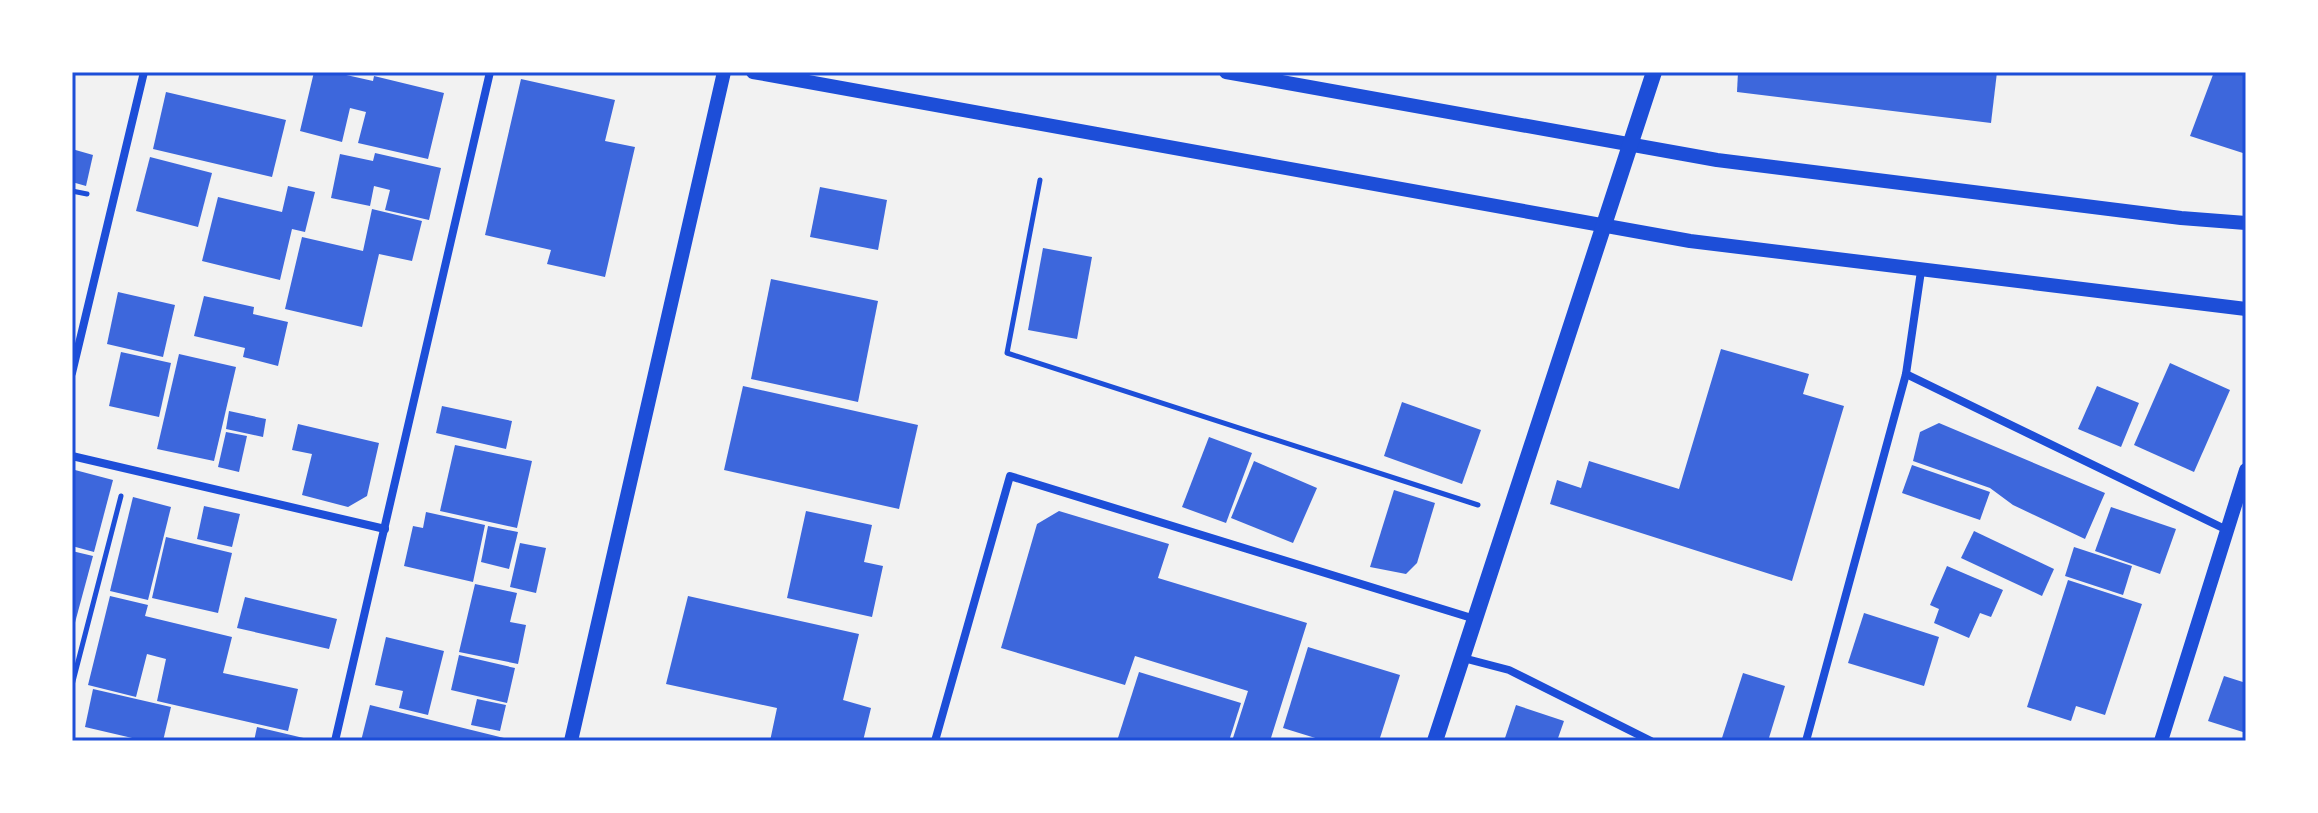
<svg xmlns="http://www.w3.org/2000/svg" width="2318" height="813" viewBox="0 0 2318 813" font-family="Mulish,sans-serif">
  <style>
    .building { fill: #3d67dc }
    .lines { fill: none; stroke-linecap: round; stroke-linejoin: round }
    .path { stroke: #1d4ed8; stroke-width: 5 }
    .minor { stroke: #1d4ed8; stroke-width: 8 }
    .tertiary { stroke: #1d4ed8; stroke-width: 14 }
    .secondary { stroke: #1d4ed8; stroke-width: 16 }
    .neatline { fill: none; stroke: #1d4ed8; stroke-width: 3 }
  </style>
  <rect width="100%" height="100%" fill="#f2f2f2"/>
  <g class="building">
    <path d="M314,72h19l40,9 1,-5 70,17 -16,66 -70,-16 8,-31 -16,-4 -8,34 -42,-11z"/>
    <path d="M1738,72h259l-6,51 -254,-31z"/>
    <path d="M2214,72h32v82l-56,-18z"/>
    <path d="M521,79l94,21 -10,41 30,6 -30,130 -58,-13 4,-14 -66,-15z"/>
    <path d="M166,92l120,28 -14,57 -119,-28z"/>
    <path d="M72,149l21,6 -7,31 -14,-4z"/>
    <path d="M375,153l66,15 -12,52 -44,-10 5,-20 -16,-4 -4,20 -39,-8 9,-44 33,7z"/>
    <path d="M150,157l62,16 -14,54 -62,-16z"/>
    <path d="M288,186l27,6 -10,40 -13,-3 -12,51 -78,-19 16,-64 64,15z"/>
    <path d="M820,187l67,13 -9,50 -68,-13z"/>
    <path d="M372,209l50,12 -10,40 -33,-7 -17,73 -77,-18 17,-72 61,14z"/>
    <path d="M1043,248l49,9 -15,82 -49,-9z"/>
    <path d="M771,279l107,22 -20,101 -107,-23z"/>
    <path d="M118,292l57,13 -12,52 -56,-13z"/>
    <path d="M204,296l50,11 -1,7 35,8 -10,44 -35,-9 2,-9 -51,-12z"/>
    <path d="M1721,349l88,25 -6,20 41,12 -52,175 -242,-77 7,-24 24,8 8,-27 90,28z"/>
    <path d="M121,352l50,11 -12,54 -50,-11z"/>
    <path d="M179,354l57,13 -22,94 -57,-12z"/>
    <path d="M2170,363l60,27 -36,82 -60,-27z"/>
    <path d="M743,386l175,39 -19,84 -175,-39z"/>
    <path d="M2097,386l42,17 -18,44 -43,-18z"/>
    <path d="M1402,402l79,28 -19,54 -78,-28z"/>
    <path d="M442,406l70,15 -6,28 -70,-16z"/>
    <path d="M229,411l37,8 -3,18 -37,-8z"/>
    <path d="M1939,423l166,70 -20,46 -72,-34 -23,-17 -77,-27 7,-29z"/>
    <path d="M298,424l81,19 -12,53 -19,11 -46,-12 10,-41 -20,-4z"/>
    <path d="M226,432l21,4 -8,36 -21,-5z"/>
    <path d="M1209,437l43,16 -26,70 -44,-16z"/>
    <path d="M455,445l77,16 -15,67 -77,-17z"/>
    <path d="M1254,461l63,27 -24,55 -62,-25z"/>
    <path d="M1912,465l78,27 -10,28 -78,-27z"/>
    <path d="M75,470l38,10 -19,72 -22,-6z"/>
    <path d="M1394,490l41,13 -18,60 -11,11 -36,-7z"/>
    <path d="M133,497l38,10 -23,93 -38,-9z"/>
    <path d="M204,506l36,8 -8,33 -35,-8z"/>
    <path d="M2111,507l65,22 -16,45 -65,-23z"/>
    <path d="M806,511l66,14 -8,37 19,4 -11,51 -85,-19z"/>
    <path d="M1059,511l110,33 -11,34 149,45 -37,118h-38l16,-50 -113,-35 -10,29 -124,-37 36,-124z"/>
    <path d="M426,512l59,13 -12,57 -69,-16 9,-40 10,2z"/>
    <path d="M488,526l30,6 -9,37 -28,-7z"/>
    <path d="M1974,531l80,38 -12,27 -81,-38z"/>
    <path d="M166,537l66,16 -14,60 -66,-15z"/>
    <path d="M520,543l26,5 -10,45 -26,-6z"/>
    <path d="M2074,547l58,19 -9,29 -58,-19z"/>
    <path d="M72,551l21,5 -20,74h-1z"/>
    <path d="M1947,566l56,24 -12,27 -11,-4 -11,25 -35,-15 5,-14 -9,-4z"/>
    <path d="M2068,580l74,24 -37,111 -29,-9 -5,15 -44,-14z"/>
    <path d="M475,584l42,9 -7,29 16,3 -8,39 -59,-12z"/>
    <path d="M110,596l38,9 -3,11 87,21 -9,36 75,16 -10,42 -131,-30 9,-42 -19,-5 -11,43 -48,-12z"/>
    <path d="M688,596l171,38 -16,66 28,8 -8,33h-93l7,-33 -111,-24z"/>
    <path d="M245,597l92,22 -8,30 -92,-21z"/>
    <path d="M1864,613l75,24 -15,49 -76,-23z"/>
    <path d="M386,637l58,14 -16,64 -29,-7 4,-17 -28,-6z"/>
    <path d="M1308,647l92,28 -21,66h-54l-42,-13z"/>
    <path d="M459,655l56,13 -8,35 -56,-13z"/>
    <path d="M1139,672l102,31 -12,38h-112z"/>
    <path d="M1743,673l42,13 -17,55h-47z"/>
    <path d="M2224,676l22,7v50l-38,-12z"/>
    <path d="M93,689l78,18 -8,34h-18l-60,-14z"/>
    <path d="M477,699l29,6 -6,26 -29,-6z"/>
    <path d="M370,705l134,33v3h-143z"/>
    <path d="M1516,705l48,16 -7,20h-53z"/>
    <path d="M257,727l55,13v1h-58z"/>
  </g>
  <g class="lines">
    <g class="path">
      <path d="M1040,180l-33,173 471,152"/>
      <path d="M72,191l15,3"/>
      <path d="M72,685l49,-189"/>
    </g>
    <g class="minor">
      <path d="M72,373l72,-301"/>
      <path d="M1906,374l321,156"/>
      <path d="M72,456l313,73"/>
      <path d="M1463,658l46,12 142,71"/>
      <path d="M335,741l155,-669"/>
      <path d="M935,741l75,-265 465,143"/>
      <path d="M1806,741l100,-367 15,-103"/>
    </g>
    <g class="tertiary">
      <path d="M753,72l937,169 556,68"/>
      <path d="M1226,72l491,88 464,58 65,5"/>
      <path d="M571,741l153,-669"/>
      <path d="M2161,741l85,-271"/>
    </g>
    <path class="secondary" d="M1435,741l219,-669"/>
  </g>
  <rect width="2318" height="813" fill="none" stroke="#ffffff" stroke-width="148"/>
  <rect x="74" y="74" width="2170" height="665" class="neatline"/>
</svg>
